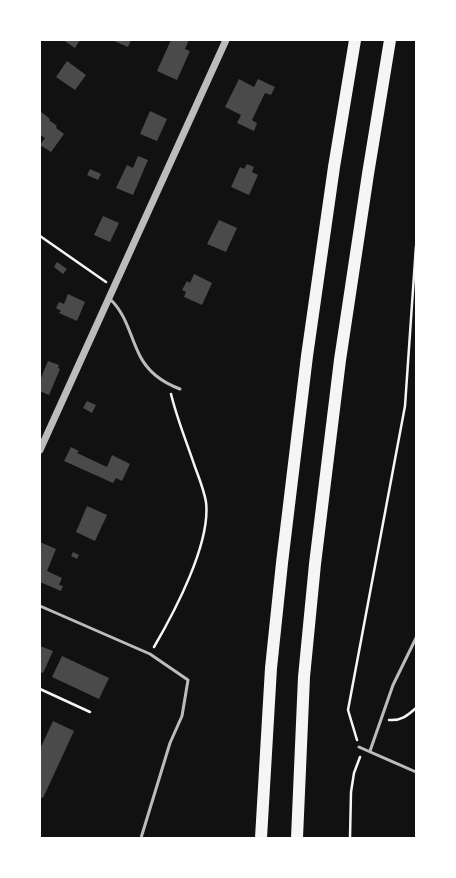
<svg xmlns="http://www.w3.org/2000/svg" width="456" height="878" viewBox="0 0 456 878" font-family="Barlow,sans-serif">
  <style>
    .building { fill: #4a4a4a }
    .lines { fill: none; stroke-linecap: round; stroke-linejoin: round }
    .path { stroke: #f5f5f5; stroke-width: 2.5 }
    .service { stroke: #bcbcbc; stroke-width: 3 }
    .tertiary { stroke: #bcbcbc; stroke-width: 7 }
    .motorway { stroke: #f5f5f5; stroke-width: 12 }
  </style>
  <rect width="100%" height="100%" fill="#111"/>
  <g class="building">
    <path d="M63,40h17l-5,8z"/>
    <path d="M112,40h19l-3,7z"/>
    <path d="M171,40h18l-4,9 5,2 -13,29 -20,-9z"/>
    <path d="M67,61l19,14 -11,15 -19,-13z"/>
    <path d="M239,79l15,8 4,-8 17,8 -4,8 -6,-2 -13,27 5,3 -3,8 -17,-8 4,-8 -16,-8z"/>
    <path d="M40,111l10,8 -1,1 8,6 -1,2 8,6 -13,18 -11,-7 5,-7 -5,-3z"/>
    <path d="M150,111l17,8 -10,22 -17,-7z"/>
    <path d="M138,156l10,4 -15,35 -17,-7 11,-23 6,3z"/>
    <path d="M247,164l7,3 -2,5 6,3 -9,20 -18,-8 9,-20 4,2z"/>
    <path d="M90,169l11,5 -3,6 -11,-5z"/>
    <path d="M103,216l16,7 -9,19 -16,-7z"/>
    <path d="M219,220l18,8 -11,24 -19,-8z"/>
    <path d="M57,262l10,7 -4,5 -9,-7z"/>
    <path d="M194,274l18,9 -10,22 -18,-8 2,-5 -4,-2 5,-9 3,2z"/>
    <path d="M68,294l17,8 -8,19 -18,-8 2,-2 -5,-3 3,-6 5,2z"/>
    <path d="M48,361l11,4 -1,3 2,1 -11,26 -9,-4v-14l1,1z"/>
    <path d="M87,401l9,4 -4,8 -9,-5z"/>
    <path d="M71,447l8,4 -2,2 30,14 5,-12 18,9 -8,17 -6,-3 -3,5 -49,-22z"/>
    <path d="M87,506l20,9 -12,26 -19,-9z"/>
    <path d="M40,542l16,7 -9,22 15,7 -3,7 4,1 -2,5 -21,-9z"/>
    <path d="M73,552l6,3 -2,4 -6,-3z"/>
    <path d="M40,646l13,5 -10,22 -3,-1z"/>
    <path d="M62,656l47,22 -10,21 -47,-22z"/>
    <path d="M53,721l21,10 -31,67 -3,-1v-48z"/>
  </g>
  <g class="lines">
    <g class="path">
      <path d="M40,236l66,46"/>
      <path d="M154,647c21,-36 57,-104 52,-145 -2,-12 -7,-24 -11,-35 -8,-24 -18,-48 -24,-73"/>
      <path d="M40,689l50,23"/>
      <path d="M389,720c12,1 18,-4 27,-12"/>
      <path d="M357,740l-9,-30 57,-304 11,-160"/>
      <path d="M350,838l1,-46 3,-19 6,-16"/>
    </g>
    <g class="service">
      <path d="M110,299c17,16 20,38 30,57 8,16 24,27 40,33"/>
      <path d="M40,606l110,48 38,26 -6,36 -12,27 -29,95"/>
      <path d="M359,747l57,25"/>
      <path d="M370,751l23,-66 23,-47"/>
    </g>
    <path class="tertiary" d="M40,450l186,-410"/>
    <g class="motorway">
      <path d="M261,838l10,-170 11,-105 25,-207 27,-189 21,-127"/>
      <path d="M297,838l7,-161 11,-113 25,-204 28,-186 22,-134"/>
    </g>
  </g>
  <rect width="456" height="878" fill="none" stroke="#ffffff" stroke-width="82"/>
</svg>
